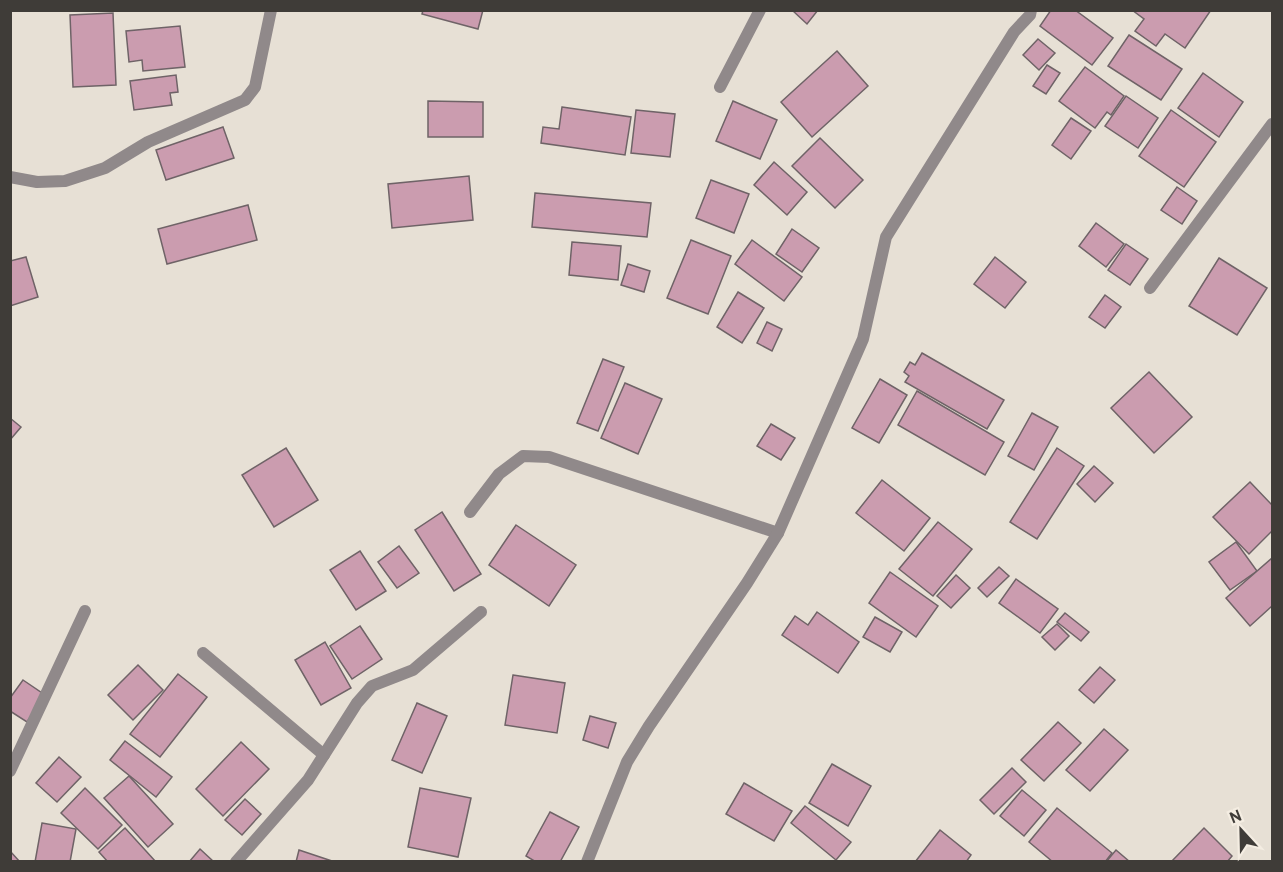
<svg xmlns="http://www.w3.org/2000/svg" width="1283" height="872" viewBox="0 0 1283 872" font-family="Overpass,sans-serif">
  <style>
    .building { fill: #cb9caf; stroke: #6f6367; stroke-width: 1.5 }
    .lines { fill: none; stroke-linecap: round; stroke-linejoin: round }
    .minor { stroke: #90898a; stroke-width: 12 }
  </style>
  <rect width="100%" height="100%" fill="#e7e0d5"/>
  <g class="building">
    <path d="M423,10h60l-5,19 -56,-15z"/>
    <path d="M792,10h26l-11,14z"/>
    <path d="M1051,10h24l38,28 -21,27 -52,-39z"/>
    <path d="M1132,10h79l-26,38 -20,-14 -9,12 -21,-15 9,-12z"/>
    <path d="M113,13l3,72 -43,2 -3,-72z"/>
    <path d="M180,26l5,41 -42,4 -1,-11 -13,2 -3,-31z"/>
    <path d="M1129,35l53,34 -21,31 -53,-34z"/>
    <path d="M1038,39l17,14 -16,17 -16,-15z"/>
    <path d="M837,51l31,35 -56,51 -31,-35z"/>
    <path d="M1047,65l13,8 -14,21 -13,-8z"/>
    <path d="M1085,67l39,29 -13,19 -4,-3 -12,16 -36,-27z"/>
    <path d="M1203,73l40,29 -24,35 -41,-29z"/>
    <path d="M176,75l2,17 -8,1 2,12 -38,5 -4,-29z"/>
    <path d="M1126,96l32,22 -20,30 -33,-22z"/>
    <path d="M428,101l55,1v35h-55z"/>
    <path d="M733,101l44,19 -17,39 -44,-18z"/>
    <path d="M562,107l69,10 -6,38 -84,-12 2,-16 16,2z"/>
    <path d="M636,110l39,4 -5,43 -39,-4z"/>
    <path d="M1171,110l45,32 -32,45 -45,-31z"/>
    <path d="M1071,118l20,13 -20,28 -19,-14z"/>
    <path d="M223,127l11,31 -68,22 -10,-30z"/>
    <path d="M820,138l43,42 -28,28 -43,-42z"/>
    <path d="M774,162l33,30 -20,23 -33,-30z"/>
    <path d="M469,176l4,44 -81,8 -4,-44z"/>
    <path d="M711,180l38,14 -15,39 -38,-15z"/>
    <path d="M1177,187l20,14 -15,23 -21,-14z"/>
    <path d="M535,193l116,10 -4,34 -115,-10z"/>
    <path d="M248,205l9,35 -90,24 -9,-35z"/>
    <path d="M1096,223l28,21 -18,23 -27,-21z"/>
    <path d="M792,229l27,19 -17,24 -26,-18z"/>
    <path d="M691,240l40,16 -23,58 -41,-16z"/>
    <path d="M752,240l50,37 -18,24 -49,-37z"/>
    <path d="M572,242l49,4 -3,34 -49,-5z"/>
    <path d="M1126,244l22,15 -18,26 -22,-15z"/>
    <path d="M26,257l12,40 -28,9v-45z"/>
    <path d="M995,257l31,25 -21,26 -31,-24z"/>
    <path d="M1219,258l48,30 -30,47 -48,-29z"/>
    <path d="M628,264l22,7 -6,21 -23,-7z"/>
    <path d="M738,292l26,16 -22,35 -25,-16z"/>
    <path d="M1105,295l16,12 -16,21 -16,-11z"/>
    <path d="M767,322l15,7 -10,22 -15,-8z"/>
    <path d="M922,353l82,47 -17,29 -82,-47 4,-6 -5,-4 6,-10 5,3z"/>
    <path d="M603,359l21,8 -26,64 -21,-8z"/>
    <path d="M1149,372l43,45 -38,36 -43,-45z"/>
    <path d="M880,379l27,16 -28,48 -27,-15z"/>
    <path d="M625,383l37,16 -24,55 -37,-16z"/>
    <path d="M917,391l87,51 -19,33 -87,-50z"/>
    <path d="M1032,413l26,14 -24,43 -26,-14z"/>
    <path d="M10,418l11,9 -11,13z"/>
    <path d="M771,424l24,14 -14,22 -24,-14z"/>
    <path d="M286,448l32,52 -44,27 -32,-52z"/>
    <path d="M1057,448l27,18 -47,73 -27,-17z"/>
    <path d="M1094,466l19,17 -18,19 -18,-18z"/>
    <path d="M882,480l48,38 -26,33 -48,-38z"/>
    <path d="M1250,482l22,23v26l-23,23 -36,-37z"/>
    <path d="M442,512l39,62 -27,17 -39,-61z"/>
    <path d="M938,522l34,27 -39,47 -34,-27z"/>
    <path d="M516,525l60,40 -27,41 -60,-41z"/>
    <path d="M1236,542l21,29 -27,19 -21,-28z"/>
    <path d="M399,546l20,27 -22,15 -19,-26z"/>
    <path d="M360,551l26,40 -30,19 -26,-40z"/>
    <path d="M1272,558v48l-22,20 -24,-28z"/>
    <path d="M999,567l10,9 -22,21 -9,-9z"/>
    <path d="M890,572l48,34 -22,31 -47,-34z"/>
    <path d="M956,575l14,13 -19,20 -14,-12z"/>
    <path d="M1016,579l42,30 -18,24 -41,-30z"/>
    <path d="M817,612l42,30 -21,31 -56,-38 13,-19 13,9z"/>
    <path d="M1065,613l24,19 -8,9 -24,-19z"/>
    <path d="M875,617l27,15 -12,20 -27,-15z"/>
    <path d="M1057,624l12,12 -14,14 -13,-13z"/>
    <path d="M360,626l22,33 -30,20 -22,-33z"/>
    <path d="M325,642l26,46 -30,17 -26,-45z"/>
    <path d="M138,665l25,25 -30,30 -25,-25z"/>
    <path d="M1100,667l15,13 -21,23 -15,-13z"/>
    <path d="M178,674l29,23 -47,60 -30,-23z"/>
    <path d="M513,675l52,8 -8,50 -52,-8z"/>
    <path d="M23,680l22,15 -18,27 -17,-11v-13z"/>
    <path d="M417,703l30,13 -25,57 -30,-13z"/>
    <path d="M590,716l26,7 -8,25 -25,-8z"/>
    <path d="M1058,722l23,21 -37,38 -23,-21z"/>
    <path d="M1104,729l24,21 -38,41 -24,-21z"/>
    <path d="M125,741l47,36 -16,20 -46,-37z"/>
    <path d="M241,742l28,27 -46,47 -27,-27z"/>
    <path d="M59,757l22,20 -24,25 -21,-19z"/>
    <path d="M832,764l39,22 -23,40 -39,-23z"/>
    <path d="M1012,768l14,14 -32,32 -14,-14z"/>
    <path d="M129,776l44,48 -25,23 -44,-49z"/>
    <path d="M744,783l48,28 -18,30 -48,-27z"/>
    <path d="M85,788l37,37 -24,24 -37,-36z"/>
    <path d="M420,788l51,10 -13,59 -50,-10z"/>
    <path d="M1022,790l24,20 -22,26 -24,-20z"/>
    <path d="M245,799l16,15 -19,21 -17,-15z"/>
    <path d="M805,806l46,36 -15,18 -45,-37z"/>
    <path d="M1057,808l55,45 -7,9h-52l-24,-20z"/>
    <path d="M550,812l29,15 -19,35h-24l-10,-6z"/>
    <path d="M42,823l34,6 -6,33h-35z"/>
    <path d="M125,828l31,34h-48l-9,-10z"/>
    <path d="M1204,828l28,28 -5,6h-56z"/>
    <path d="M940,830l31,25 -5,7h-51z"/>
    <path d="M200,849l14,13h-25z"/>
    <path d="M299,850l36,12h-39z"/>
    <path d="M1116,850l14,12h-24z"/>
    <path d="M10,851l10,11h-10z"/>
  </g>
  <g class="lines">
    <g class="minor">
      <path d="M720,87l40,-77"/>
      <path d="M10,177l27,5 28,-1 40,-13 43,-26 97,-42 10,-13 16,-77"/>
      <path d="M1150,288l122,-164"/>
      <path d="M470,512l29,-38 24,-18 26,1 229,76"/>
      <path d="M203,653l121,102"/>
      <path d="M10,771l75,-160"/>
      <path d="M236,862l72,-82 49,-77 15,-17 41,-16 68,-58"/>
      <path d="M587,862l40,-100 22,-36 98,-143 31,-50 85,-194 23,-102 128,-205 16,-17 1,-5"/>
    </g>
  </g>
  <rect width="1283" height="872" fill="none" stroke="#3f3c38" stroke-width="24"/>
  <g transform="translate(1241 830) rotate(338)" stroke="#f4ede2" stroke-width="4.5" paint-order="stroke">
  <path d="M0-4.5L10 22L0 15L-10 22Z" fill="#3f3c38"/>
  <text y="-9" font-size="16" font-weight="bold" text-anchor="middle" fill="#3f3c38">N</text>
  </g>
</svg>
